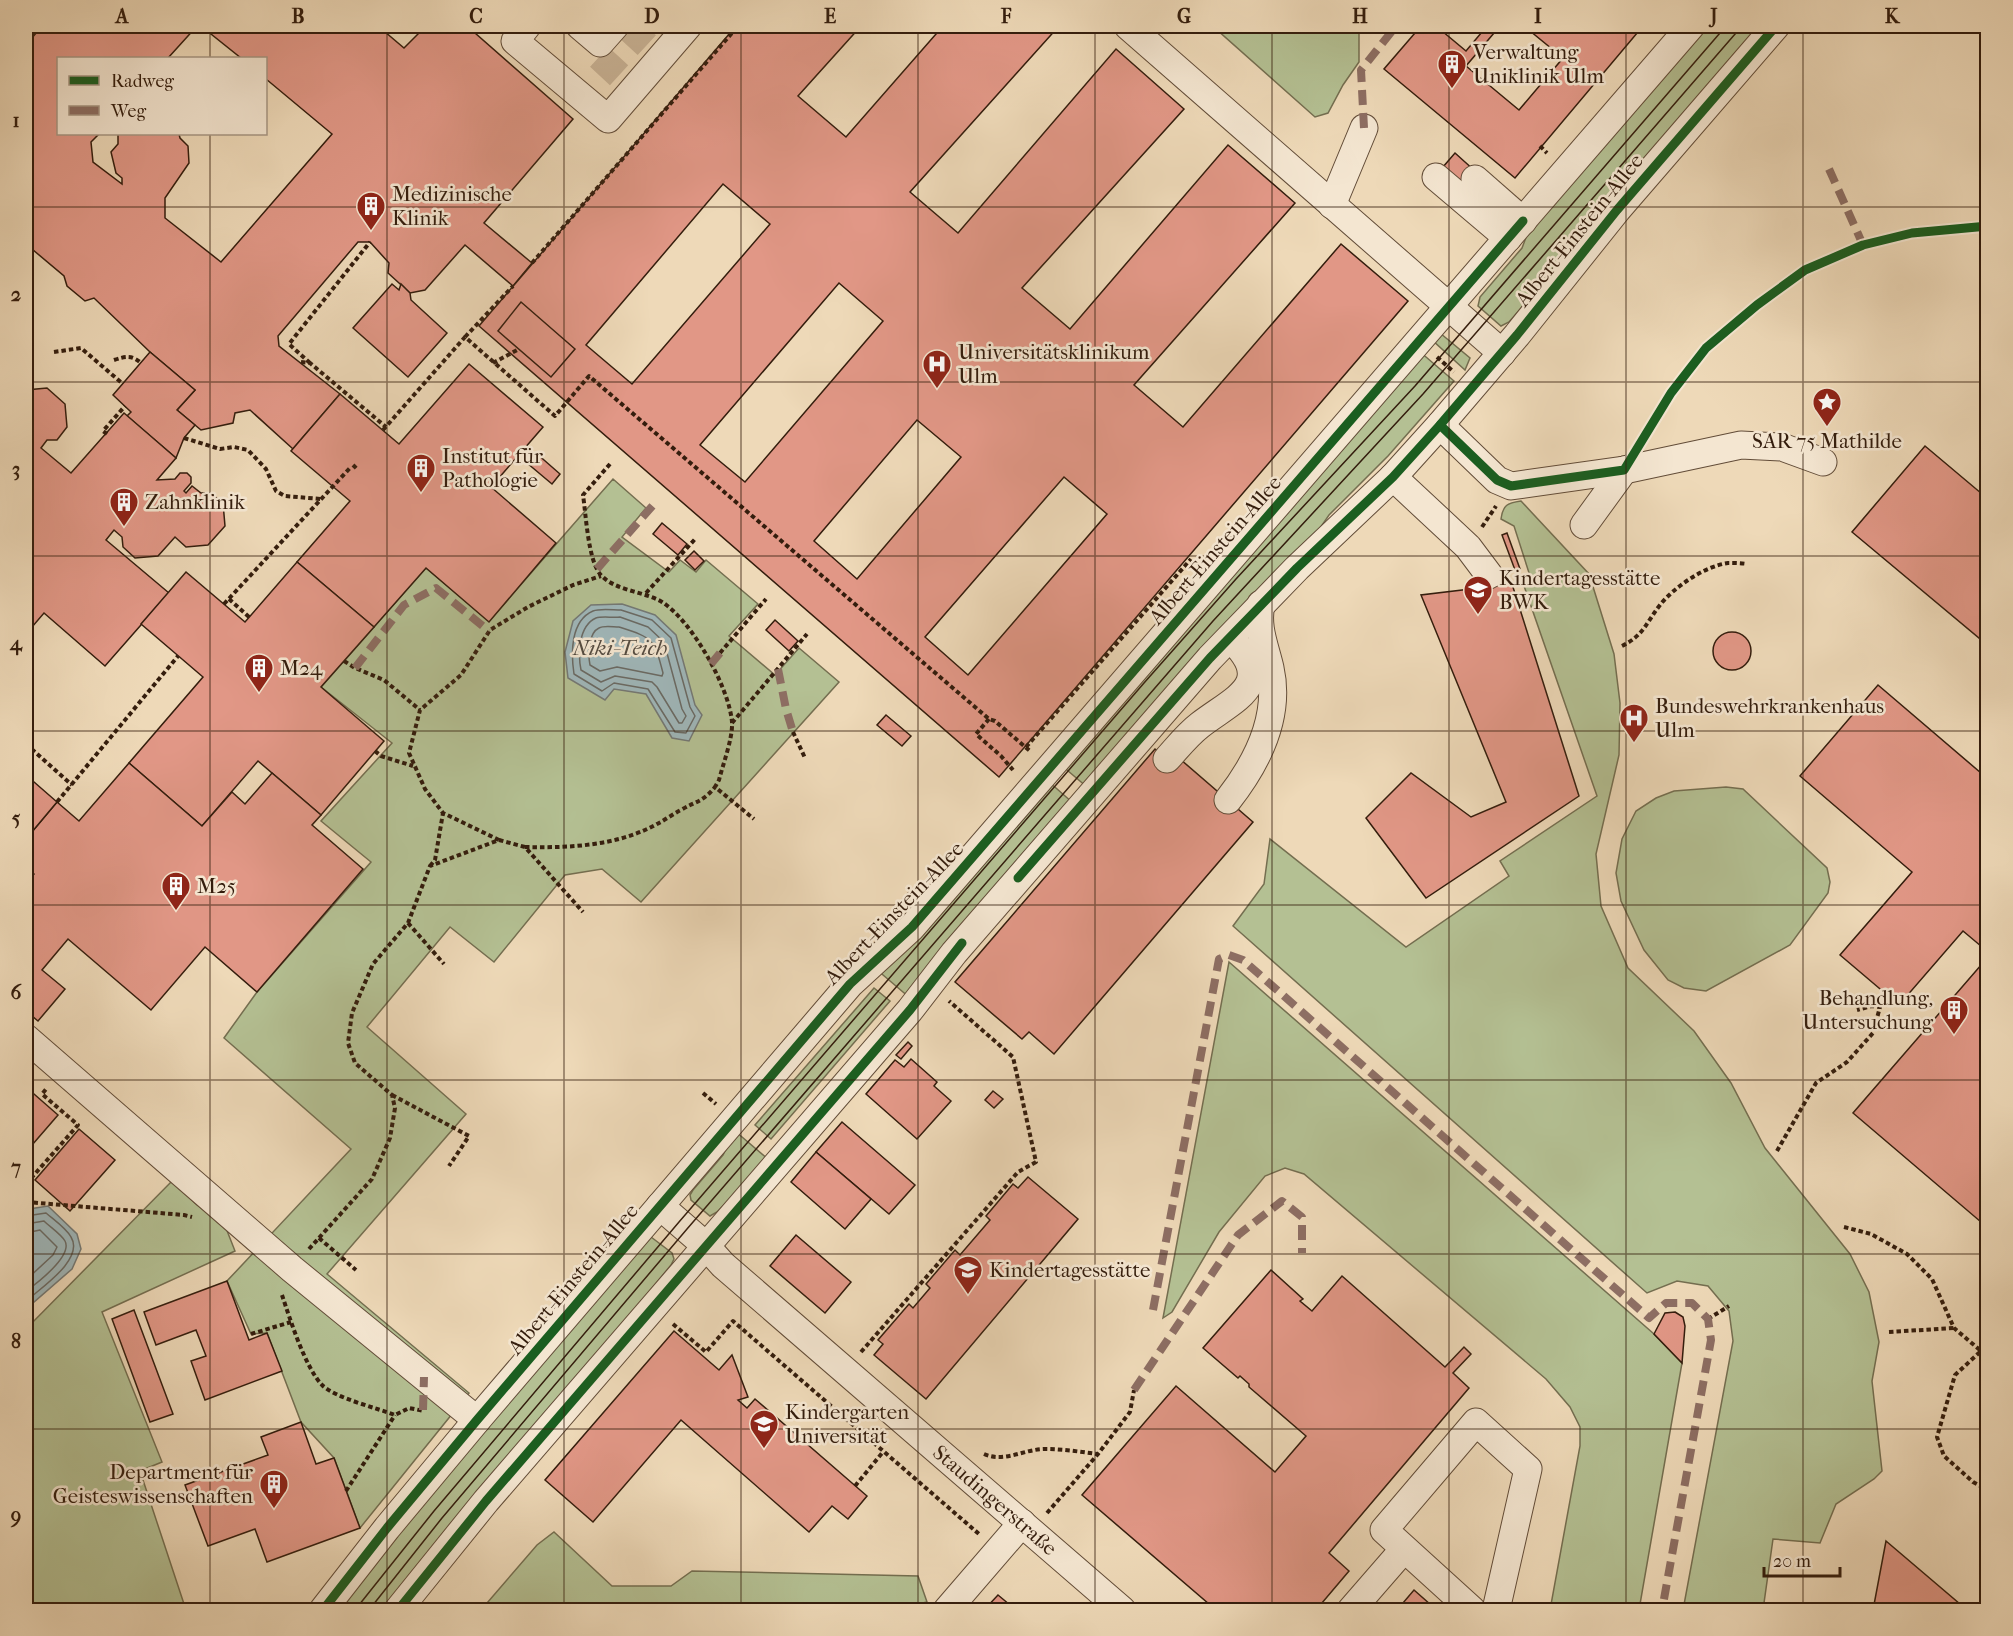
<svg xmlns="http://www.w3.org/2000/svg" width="2013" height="1636" viewBox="0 0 2013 1636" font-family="'IM FELL French Canon',serif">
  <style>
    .green { fill: #b4c093; stroke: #746e50; stroke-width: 1.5 }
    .water { fill: #9fb7ba; stroke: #747975; stroke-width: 1.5 }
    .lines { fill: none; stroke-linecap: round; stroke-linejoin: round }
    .shore { stroke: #6a6a64; stroke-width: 1.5 }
    .building { fill: #e19786; stroke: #341d0d; stroke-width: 1.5; fill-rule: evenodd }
    .minor-tunnel { stroke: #c9b396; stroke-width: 27; stroke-dasharray: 27 14; stroke-linecap: butt }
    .minor-casing { stroke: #624c38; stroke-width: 29 }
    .path { stroke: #341d0d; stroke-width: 4; stroke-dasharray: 4.5 3; stroke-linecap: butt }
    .minor { stroke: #f4e6d1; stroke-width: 27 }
    .tram { stroke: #341d0d; stroke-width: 1.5 }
    .quiet { stroke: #8d6e63; stroke-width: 8; stroke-dasharray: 15 8; stroke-linecap: butt }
    .cycleway-casing { stroke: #f4e6d1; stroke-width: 13 }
    .cycleway { stroke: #1b5e20; stroke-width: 9 }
    .grid { fill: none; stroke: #341d0d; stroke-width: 1.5; stroke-opacity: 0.55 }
    .labels { text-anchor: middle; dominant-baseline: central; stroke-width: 5; stroke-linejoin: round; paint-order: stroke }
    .poi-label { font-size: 21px; fill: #341d0d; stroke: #f4e6d1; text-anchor: start }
    .street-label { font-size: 21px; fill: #341d0d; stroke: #f4e6d1 }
    .water-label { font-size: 22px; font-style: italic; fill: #544b41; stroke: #f4e6d1 }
    .neatline { fill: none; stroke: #341d0d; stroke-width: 2 }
    .grid-label { font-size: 20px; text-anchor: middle; font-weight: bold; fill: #341d0d }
  </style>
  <rect width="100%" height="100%" fill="#eed9b8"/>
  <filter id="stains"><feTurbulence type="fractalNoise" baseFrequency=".00333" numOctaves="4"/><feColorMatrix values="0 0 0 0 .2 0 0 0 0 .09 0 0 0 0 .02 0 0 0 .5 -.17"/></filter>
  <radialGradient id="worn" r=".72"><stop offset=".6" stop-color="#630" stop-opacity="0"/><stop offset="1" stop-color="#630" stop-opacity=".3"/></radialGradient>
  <g class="green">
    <path d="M1208,26h151v36l-16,23 -15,28 -13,4 -98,-87z"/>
    <path d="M1701,26h64l-256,296 -8,4 -23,-20 2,-9 42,-49 8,-21z"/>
    <path d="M1440,333l30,25 -5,12 -34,-31z"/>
    <path d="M1419,351l35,30 -66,75 -59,59 -13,19 -229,253 -26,-22z"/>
    <path d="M613,479l33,29 -24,29 47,35 11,-12 16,12 10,-12 52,44 -29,32 46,39 24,-27 40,34 -198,220 -39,-33 -37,6 -71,87 -44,-35 -83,100 99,87 -139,160 142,119 -109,135 -26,-70 -33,-36 -34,-89 -16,1 -24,-53 124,-132 -127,-111 33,-46 114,-130 -50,-41 71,-78 -71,-56 105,-119 63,53z"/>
    <path d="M1521,501l68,73 25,80 6,49 -1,52 -23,99 5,52 27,62 66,63 37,52 34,65 85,106 19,38 10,50 -7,39 10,90 -8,8 -38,25 -16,39 -47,-4 -10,71h-80l50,-269 -4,-30 -21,-25 -31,-5 -30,12 -414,-367 31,-42 6,-45 136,108 103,-71 -9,-15 97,-65 -74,-213 8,-4 -17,-53 -13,-7c2,-14 6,-16 20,-18z"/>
    <path d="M1048,781l25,22 -163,195 -34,-29z"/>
    <path d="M1726,787l17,2 84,79 3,14 -2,11 -38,52 -84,46 -22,-3 -16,-8 -24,-30 -23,-49 -5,-28 6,-34 14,-28 20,-13 18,-7z"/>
    <path d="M1229,962l425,372 28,29 -43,247h-89l30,-164v-19l-10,-20 -24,-28 -242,-205 -19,-6 -20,8 -46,56 -47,80 -9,6z"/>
    <path d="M874,988l16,13 -119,138 -16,-14z"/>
    <path d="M735,1131l34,29 -52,52 -7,4 -19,-16 -1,-5 3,-5 30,-35z"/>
    <path d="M172,1181l25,24 27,18 11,28 -133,61 60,150 -22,9 46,139h-160v-281z"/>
    <path d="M651,1237l21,16 2,6 -3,6 -282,345h-54l59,-77z"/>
    <path d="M554,1532l58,54h59l21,-15 226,5 9,26 -35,8h-411l56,-65z"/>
  </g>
  <g class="water">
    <path d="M622,604l33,11 21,20 19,70 7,10 -13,26 -17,-3 -26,-44 -32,-5 -9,11 -37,-22 -3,-26 8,-31 18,-16z"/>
    <path d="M48,1206l29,28 4,15 -9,20 -38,33 -8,4v-93l3,-4z"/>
  </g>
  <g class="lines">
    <g class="shore">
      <path d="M621,610l31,10 19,18 19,69 5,9 -9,17 -11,-1 -27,-43 -34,-6 -12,8 -28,-17c-3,-20 -4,-53 19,-63 7,-3 20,-1 28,-1z"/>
      <path d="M620,617l28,10 16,15 18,67 4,7 -4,7h-3l-22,-36 -5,-5 -37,-6 -14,6 -20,-12c-3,-15 -3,-44 15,-52 6,-2 17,0 24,-1z"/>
      <path d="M619,627c34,11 35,11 44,46l-1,3 -45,-9 -17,4 -10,-6c-2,-10 -2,-32 9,-37 5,-3 14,-1 20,-1z"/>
      <path d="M26,1216l20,-3c8,7 20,15 25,24 13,21 -26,48 -40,60l-5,2"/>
      <path d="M26,1224l18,-3c6,6 17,13 21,20 8,15 -29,43 -39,50"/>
      <path d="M26,1233l14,-3 17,17 -4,8 -27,25"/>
    </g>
  </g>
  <g class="building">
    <path d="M42,26h155l-29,32h-110v76h41l-8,8 2,20 29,22v-6l-6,-5 -5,-21 7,-8v-10h61l1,4 8,8 1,17 -24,35v20l56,44 111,-128 -66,-55v-21h-25l-40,-32h177l26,22 22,-22h41l106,93 -89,104 48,40 -19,23 -48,-41 -40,45 -15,3 -22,-20 1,-10 -19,-21h-12l-80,94 1,10 61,48 -47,55 -43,-39 -15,3 -2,10 -32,7 -24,-20 18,-20 -45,-38 -56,-54 -9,3 -18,-15 -3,-10 -38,-32v-199z"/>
    <path d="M736,26h125l-63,70 48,41 97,-111h116l-149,166 48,41 158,-184 68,60 -162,179 48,41 158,-184 67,58 -161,182 49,42 158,-183 67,57 -409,476 -520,-451zM723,184l47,40 -138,160 -46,-39zM839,283l44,38 -138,161 -45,-37zM917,420l44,37 -104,122 -43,-38zM1064,477l43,37 -139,161 -43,-38z"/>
    <path d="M1421,26h15l30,25 21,-25h13l-34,40 53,44 44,-52 -39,-32h119l-128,152 -131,-109z"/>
    <path d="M1455,153l20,18 -11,13 -21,-17z"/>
    <path d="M392,284l7,6 2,-6 9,9 1,7 36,33 -39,44 -55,-49z"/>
    <path d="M521,302l54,47 -24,28 -53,-46z"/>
    <path d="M150,352l45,38 -18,20 18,15 -11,13 -8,20 -49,-42 4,-4 -18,-17z"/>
    <path d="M469,364l74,63 -52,60 65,56 -67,79 -63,-54 -52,59 -77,-65 53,-61 -59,-50 49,-57 59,50z"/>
    <path d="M47,388l18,16 2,23 -10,13h-10l-6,8 30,25 53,-60 52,45 -19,22 18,-1 5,-6h7l4,4v6l-7,8 2,2 6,-7 9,7h9l13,10 2,23 -17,19 -22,2 -11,-10 -17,19 -23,2 -12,-11 -1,-10 -8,-7 -8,10 63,53 -64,73 -61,-53 -18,21v-244z"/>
    <path d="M1925,446l63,53v142l-3,2 -133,-111z"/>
    <path d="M536,453l24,21 -8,10 -25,-21z"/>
    <path d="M662,523l25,21 -9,11 -25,-21z"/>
    <path d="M1507,533l13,36 -5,1 -13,-35z"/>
    <path d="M694,551l10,10 -9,9 -10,-10z"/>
    <path d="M297,562l77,65 -53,60 63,54 -63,74 -63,-54 -56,65 -73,-63 74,-86 -62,-53 45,-52 59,50z"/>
    <path d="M1512,584l67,212 -153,102 -60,-80 45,-45 60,44 35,-15 -85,-207z"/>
    <path d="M775,620l23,21 -9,10 -23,-21z"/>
    <circle cx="1732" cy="651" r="19"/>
    <path d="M1878,685l110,94v173l-25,-21 -64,74 -59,-50 72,-83 -112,-96z"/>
    <path d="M886,715l25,21 -9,10 -25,-21z"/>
    <path d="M1155,749l19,16 6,-6 73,63 -199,232 -25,-22 -7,7 -67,-57z"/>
    <path d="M129,763l73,63 30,-34 13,12 27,-31 49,42 -9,10 51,44 -106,123 -52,-45 -54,63 -83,-71 -26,31 23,19 -27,32 -12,-10v-127l8,-10 -8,-8v-27l31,-37 22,19z"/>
    <path d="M26,775l31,27 -31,37z"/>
    <path d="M909,892l4,4 -10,11 -4,-3z"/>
    <path d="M1988,957v271l-135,-115z"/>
    <path d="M908,1042l4,4 -11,13 -5,-4z"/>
    <path d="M911,1059l26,23 -3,4 17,15 -34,38 -51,-45 29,-34 9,7z"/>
    <path d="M26,1087l32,28 -32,37z"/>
    <path d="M993,1091l10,8 -9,9 -9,-8z"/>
    <path d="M842,1122l73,63 -26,29 -73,-62z"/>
    <path d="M79,1129l36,31 -45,51 -35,-31z"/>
    <path d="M816,1152l55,47 -26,30 -54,-47z"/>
    <path d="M1028,1177l50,42 -152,180 -52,-44 9,-11 -5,-4 31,-36 4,4 17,-20 -4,-4 29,-34 5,5 30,-35 -4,-4 27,-32 5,4z"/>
    <path d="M796,1235l55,47 -26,31 -55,-47z"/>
    <path d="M1271,1270l32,29 -3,2 12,10 30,-35 103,91 19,-20 7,7 -18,19 16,15 -140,165 20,18 -33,39h-100l-134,-115 94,-109 99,86 31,-36 -57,-49v-3l-9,-8 -2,2 -35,-30z"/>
    <path d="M227,1281l22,59 18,-7 15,38 -77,29 -14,-39 15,-5 -10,-26 -40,15 -12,-33z"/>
    <path d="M134,1310l39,104 -23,8 -38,-103z"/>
    <path d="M1675,1312l8,5 2,9 -3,37 -28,-29 11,-21z"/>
    <path d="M674,1331l45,39 13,-15 16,42 -10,3 9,8 8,-9 112,97 -19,23 -16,-13 -23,26 -128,-112 -88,102 -48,-42z"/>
    <path d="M301,1422l15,42 18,-6 26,70 -93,34 -12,-33 -47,17 -23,-61 83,-30 -7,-18z"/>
    <path d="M1886,1541l81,69h-94z"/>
    <path d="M1414,1590l17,15 -5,5h-29z"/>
    <path d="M998,1595l18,15h-32z"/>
    <path d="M1385,1603l9,7h-15z"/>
  </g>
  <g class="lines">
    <path class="minor-tunnel" d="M600,76l46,-50"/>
    <g class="minor-casing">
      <g id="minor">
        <path d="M527,26l-12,15 93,78 80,-93"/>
        <path d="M580,26l20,17 15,-17"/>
        <path d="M1128,26l374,327"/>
        <path d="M1436,177l72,61"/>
        <path d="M1475,179l48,42"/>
        <path d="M1332,205l32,-77"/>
        <path d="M1440,425l57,55 14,6 113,-16 117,-25 41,2 41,15"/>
        <path d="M1393,477l75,70 21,28"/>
        <path d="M1584,525l40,-55"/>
        <path d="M1167,759c11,-12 20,-24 33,-34 35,-27 78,-41 30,-87"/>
        <path d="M1228,800c29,-37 53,-83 42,-132 -5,-22 -14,-41 -9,-64"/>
        <path d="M26,1038l266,231 185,151"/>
        <path id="s1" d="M660,1206l45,39 18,20 399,345"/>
        <path d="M323,1610l64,-82 90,-108 373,-436 62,-57 779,-901"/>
        <path d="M398,1610l88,-109 424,-491 44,-57 256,-295 87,-90 96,-91 47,-52 77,-90 100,-125 159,-184"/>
        <path d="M947,1610l75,-87"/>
        <path d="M1351,1610l53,-61"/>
        <path d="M1472,1610l-88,-80 92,-108 52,47 -32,141"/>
      </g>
    </g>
    <g class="path">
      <path d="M1540,146l7,7"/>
      <path d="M532,263l206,-237"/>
      <path d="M465,337l48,-51"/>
      <path d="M54,352l27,-4 42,36"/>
      <path d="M1437,357l17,15"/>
      <path d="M114,360c12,-4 18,-5 27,3"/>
      <path d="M301,362l9,1 76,64"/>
      <path d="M310,363l-21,-19 81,-102"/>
      <path d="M493,363l26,-14"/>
      <path d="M383,430l82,-93 90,79 34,-40 400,343 6,2 35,30"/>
      <path d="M107,434l-4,-3 22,-25"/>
      <path d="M184,438l36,11 14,-2 14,3 18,19 10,22 9,5 36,3"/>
      <path d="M610,464l-27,31c3,20 5,64 17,79 14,17 44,17 62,28 30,19 67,85 70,120 1,16 -9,42 -13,58l-4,7 39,32"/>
      <path d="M353,465l5,5"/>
      <path d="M1482,527l14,-21"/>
      <path d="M646,593l50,-55"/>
      <path d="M229,599l20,18"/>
      <path d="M224,604l126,-136"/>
      <path d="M1622,646c22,-11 24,-23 38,-41 14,-18 45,-39 68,-42 6,0 13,0 19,1"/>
      <path d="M720,653l46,-54"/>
      <path d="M344,661l11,7 29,12 36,30"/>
      <path d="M989,719l-13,15 25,22 12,14"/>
      <path d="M732,723l75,-89"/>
      <path d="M793,732l12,26"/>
      <path d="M26,744l46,41"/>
      <path d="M1026,747l165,-188"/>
      <path d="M375,751l6,5 32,10"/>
      <path d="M57,802l121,-146"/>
      <path d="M499,840l26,7 58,65"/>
      <path d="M525,847c45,1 92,-1 132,-23 8,-4 16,-10 24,-14 15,-9 22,-8 34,-23"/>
      <path d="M430,866l5,-6 8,-47"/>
      <path d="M408,923l36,41"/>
      <path d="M703,1093l13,11"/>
      <path d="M392,1095l77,41 -20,30"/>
      <path d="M1777,1151l39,-68 31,-21 26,-29 7,-26 -8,-1 -15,4"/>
      <path d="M26,1184l52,-59 -36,-31 5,-6"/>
      <path d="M26,1202l158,13 8,2"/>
      <path d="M1844,1227l27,7 36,20 25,25 22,49 27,23 -26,24 -18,62 7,19 29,26 15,8"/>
      <path d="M319,1238l37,32"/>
      <path d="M309,1249l63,-70 18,-41 5,-30 -3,-13 -37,-32 -7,-20 4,-30 21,-49 35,-41 22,-57 69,-26 -56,-27 -18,-24 -16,-36 11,-43 41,-35 29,-45 38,-23 45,-22 28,-9"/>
      <path d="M282,1295c8,24 23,72 40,90 13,13 55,23 73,30l14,-7 15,3"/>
      <path d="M1708,1319l21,-13"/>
      <path d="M673,1324l33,28 27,-31 246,213"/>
      <path d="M1889,1332l65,-4"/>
      <path d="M251,1334l40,-12"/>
      <path d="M861,1352l157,-180 18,-10 -23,-105 -64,-56"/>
      <path d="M984,1454c21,9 40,-5 61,-5 18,0 36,3 53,5"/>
      <path d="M855,1486l28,-34"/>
      <path d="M346,1491l49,-76"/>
      <path d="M1047,1513l51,-59 32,-42 4,-22"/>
    </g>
    <use href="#minor" class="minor"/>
    <g class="tram">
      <path d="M355,1610l79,-99 245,-289 465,-539 92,-104 179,-193 311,-360"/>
      <path d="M369,1610l73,-92 245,-289 383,-443 143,-165 210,-227 319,-368"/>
    </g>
    <g class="quiet">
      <path d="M1364,128l-3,-58 35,-44"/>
      <path d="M1829,169l34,76"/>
      <path d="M597,569l58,-66"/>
      <path d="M711,664l9,-11"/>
      <path d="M355,668l49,-63 32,-17 53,43"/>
      <path d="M778,669l8,40 7,23"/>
      <path d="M1153,1310l66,-351 10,-4 14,5 406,358 17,-15h26l16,16 3,21 -49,270"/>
      <path d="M1134,1390l104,-155 44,-34 20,16v36"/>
      <path d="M423,1410l1,-33"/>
    </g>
    <g class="cycleway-casing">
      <g id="cycleway">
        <path d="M1440,425l57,55 14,6 113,-16 47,-77 35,-45 51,-43 48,-35 58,-25 49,-12 76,-7"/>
        <path d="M1018,878l192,-220 87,-90 96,-91 47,-52 77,-90 100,-125 159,-184"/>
        <path d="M323,1610l64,-82 90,-108 373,-436 62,-57 611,-706"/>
        <path d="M398,1610l88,-109 424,-491 52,-67"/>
      </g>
    </g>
    <use href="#cycleway" class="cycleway"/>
  </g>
  <path class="grid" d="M210,26v32M387,26v1584M564,26v1584M741,26v1584M918,26v1584M1095,26v1584M1272,26v1584M1449,26v1584M1626,26v1584M1803,26v1584M210,134v1476M26,207h1962M26,382h1962M26,556h1962M26,731h1962M26,905h1962M26,1080h1962M26,1254h1962M26,1429h1962"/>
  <defs>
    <g id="building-pin" transform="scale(1.5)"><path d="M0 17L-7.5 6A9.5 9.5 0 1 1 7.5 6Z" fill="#8f2418" stroke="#f4e6d1"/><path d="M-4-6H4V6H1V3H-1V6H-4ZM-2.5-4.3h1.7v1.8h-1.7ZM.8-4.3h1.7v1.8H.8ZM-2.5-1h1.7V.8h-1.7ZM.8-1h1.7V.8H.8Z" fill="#fff"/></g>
    <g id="hospital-pin" transform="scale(1.5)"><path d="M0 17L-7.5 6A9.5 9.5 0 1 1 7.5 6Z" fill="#8f2418" stroke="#f4e6d1"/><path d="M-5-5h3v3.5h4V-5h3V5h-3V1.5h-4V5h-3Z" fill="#fff"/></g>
    <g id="sight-pin" transform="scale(1.5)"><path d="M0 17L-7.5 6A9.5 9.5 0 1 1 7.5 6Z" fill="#8f2418" stroke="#f4e6d1"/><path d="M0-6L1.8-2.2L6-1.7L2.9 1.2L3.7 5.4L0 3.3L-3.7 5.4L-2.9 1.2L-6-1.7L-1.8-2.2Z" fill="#fff"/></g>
    <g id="school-pin" transform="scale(1.5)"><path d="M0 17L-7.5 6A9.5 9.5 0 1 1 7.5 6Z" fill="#8f2418" stroke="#f4e6d1"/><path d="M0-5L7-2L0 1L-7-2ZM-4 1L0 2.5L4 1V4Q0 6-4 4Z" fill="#fff"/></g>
  </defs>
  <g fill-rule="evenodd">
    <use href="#building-pin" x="1452" y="64"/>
    <use href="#building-pin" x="371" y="206"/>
    <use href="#hospital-pin" x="937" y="364"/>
    <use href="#sight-pin" x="1827" y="402"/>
    <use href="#building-pin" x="421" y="468"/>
    <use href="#building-pin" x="124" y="502"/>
    <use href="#school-pin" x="1478" y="590"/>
    <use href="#building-pin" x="259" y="668"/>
    <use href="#hospital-pin" x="1634" y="718"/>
    <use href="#building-pin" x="176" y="886"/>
    <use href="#building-pin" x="1954" y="1010"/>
    <use href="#school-pin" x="968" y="1270"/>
    <use href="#school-pin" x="764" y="1424"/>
    <use href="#building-pin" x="274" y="1484"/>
  </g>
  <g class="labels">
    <g class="poi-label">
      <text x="1473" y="52">Verwaltung<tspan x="1473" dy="24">Uniklinik Ulm</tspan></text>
      <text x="392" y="194">Medizinische<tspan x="392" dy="24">Klinik</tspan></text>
      <text x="958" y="352">Universitätsklinikum<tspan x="958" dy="24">Ulm</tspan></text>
      <text x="1827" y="441" text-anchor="middle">SAR 75 Mathilde</text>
      <text x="442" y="456">Institut für<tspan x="442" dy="24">Pathologie</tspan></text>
      <text x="145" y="502">Zahnklinik</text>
      <text x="1499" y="578">Kindertagesstätte<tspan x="1499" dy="24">BWK</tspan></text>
      <text x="280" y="668">M24</text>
      <text x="1655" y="706">Bundeswehrkrankenhaus<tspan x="1655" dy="24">Ulm</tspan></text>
      <text x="197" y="886">M25</text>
      <text x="1933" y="998" text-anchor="end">Behandlung,<tspan x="1933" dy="24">Untersuchung</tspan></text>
      <text x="989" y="1270">Kindertagesstätte</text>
      <text x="785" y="1412">Kindergarten<tspan x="785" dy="24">Universität</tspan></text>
      <text x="253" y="1472" text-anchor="end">Department für<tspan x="253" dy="24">Geisteswissenschaften</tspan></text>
    </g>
    <g class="street-label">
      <text transform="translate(1579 230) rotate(-51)">Albert-Einstein-Allee</text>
      <text transform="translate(1215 550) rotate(-49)">Albert-Einstein-Allee</text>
      <text transform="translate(894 913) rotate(-46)">Albert-Einstein-Allee</text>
      <text transform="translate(573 1279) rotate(-50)">Albert-Einstein-Allee</text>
      <text stroke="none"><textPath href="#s1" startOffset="446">Staudingerstraße</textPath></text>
    </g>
    <g class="water-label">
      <text x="620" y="648">Niki-Teich</text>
    </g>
  </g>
  <rect width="2013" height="1636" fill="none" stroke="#eed9b8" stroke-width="66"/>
  <rect x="57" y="57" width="210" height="78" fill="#f4e6d1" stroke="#a79683" stroke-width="1.5"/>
  <rect x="69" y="76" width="30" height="9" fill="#1b5e20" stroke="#a79683" stroke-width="1.5"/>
  <text x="111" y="87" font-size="18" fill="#341d0d">Radweg</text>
  <rect x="69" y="106" width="30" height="9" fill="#8d6e63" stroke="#a79683" stroke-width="1.5"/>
  <text x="111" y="117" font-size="18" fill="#341d0d">Weg</text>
  <path d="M1764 1567v9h76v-9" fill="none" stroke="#341d0d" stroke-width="3"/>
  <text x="1773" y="1567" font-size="18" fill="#341d0d" stroke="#f4e6d1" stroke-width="4.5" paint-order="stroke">20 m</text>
  <rect x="33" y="33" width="1947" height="1570" class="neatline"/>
  <g class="grid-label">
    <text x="122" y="23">A</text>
    <text x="298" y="23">B</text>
    <text x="476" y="23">C</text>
    <text x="652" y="23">D</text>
    <text x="830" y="23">E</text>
    <text x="1006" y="23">F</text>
    <text x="1184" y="23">G</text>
    <text x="1360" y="23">H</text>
    <text x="1538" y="23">I</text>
    <text x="1714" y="23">J</text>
    <text x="1892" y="23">K</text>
    <text x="16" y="127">1</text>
    <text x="16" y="301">2</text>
    <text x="16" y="476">3</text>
    <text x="16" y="650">4</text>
    <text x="16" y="825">5</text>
    <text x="16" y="999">6</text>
    <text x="16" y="1174">7</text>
    <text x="16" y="1348">8</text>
    <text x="16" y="1523">9</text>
  </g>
  <rect width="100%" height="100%" filter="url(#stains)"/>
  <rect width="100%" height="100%" fill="url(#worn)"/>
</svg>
